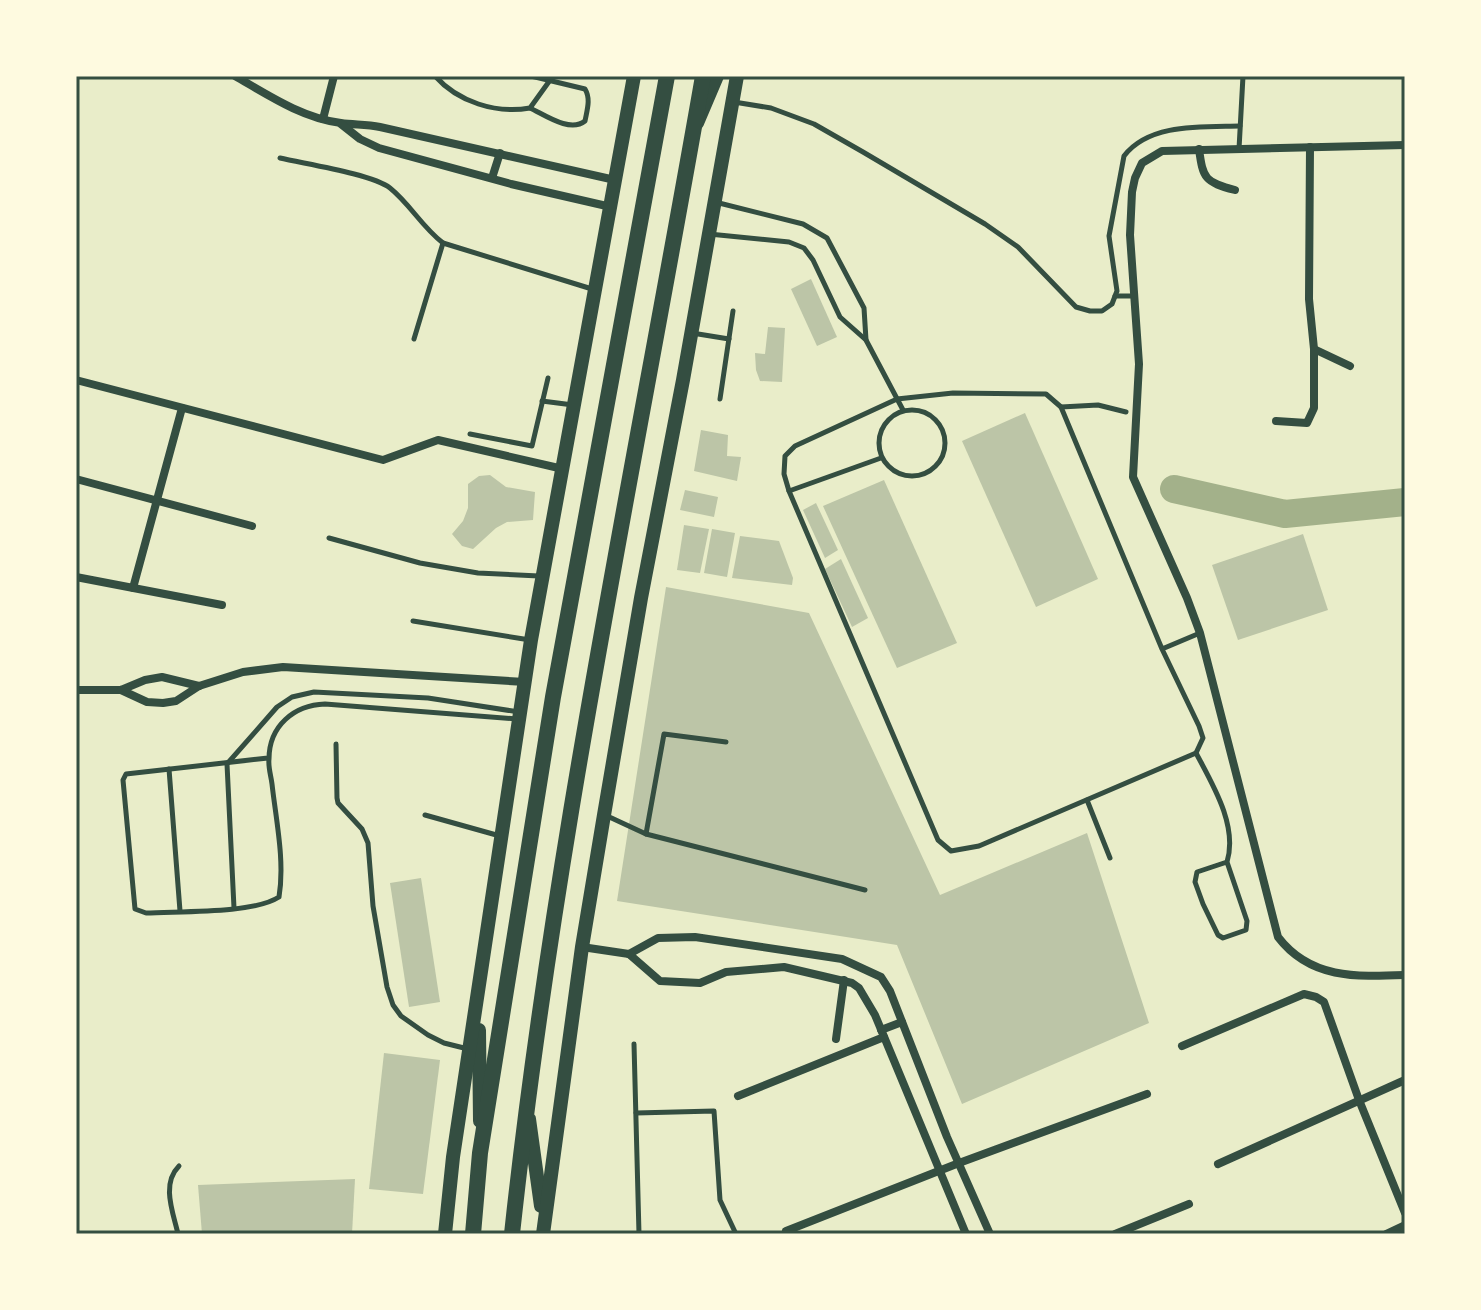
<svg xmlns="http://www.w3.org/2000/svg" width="1481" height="1310" viewBox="0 0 1481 1310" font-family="'Alegreya Sans',sans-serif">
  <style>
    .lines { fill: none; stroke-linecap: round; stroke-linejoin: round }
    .river { stroke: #a3b18a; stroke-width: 28 }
    .building { fill: #bcc5a7 }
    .service { stroke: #344e41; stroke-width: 5 }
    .minor { stroke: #344e41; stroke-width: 8 }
    .secondary { stroke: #344e41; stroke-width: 14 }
    .primary { stroke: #344e41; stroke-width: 16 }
    .neatline { fill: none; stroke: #344e41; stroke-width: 3 }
  </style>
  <rect width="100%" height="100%" fill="#e9edc9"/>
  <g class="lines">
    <path class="river" d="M1174,489l111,25 120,-12"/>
  </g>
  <g class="building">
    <path d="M811,279l26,58 -20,9 -26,-57z"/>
    <path d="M768,327l17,1 -3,54 -22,-1 -4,-11 -1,-17 10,1z"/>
    <path d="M1025,413l73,166 -62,28 -74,-166z"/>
    <path d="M701,430l27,5 -1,21 14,1 -4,24 -43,-10z"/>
    <path d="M490,475l16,12 29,5 -2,28 -26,2 -11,6 -23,21 -11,-3 -10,-12 11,-13 5,-13v-24l11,-8z"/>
    <path d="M884,480l73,163 -60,25 -74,-162z"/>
    <path d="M685,490l33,7 -4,20 -34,-7z"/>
    <path d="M816,503l22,47 -13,8 -22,-48z"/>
    <path d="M684,525l25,4 -9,44 -23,-3z"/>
    <path d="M712,529l23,4 -8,44 -23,-4z"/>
    <path d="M1303,534l25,76 -90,30 -26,-75z"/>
    <path d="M740,536l39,5 14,37 -1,7 -60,-7z"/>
    <path d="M841,559l27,59 -16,9 -27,-58z"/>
    <path d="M666,587l143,26 131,282 147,-62 62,190 -187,81 -65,-159 -280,-44z"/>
    <path d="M421,878l19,124 -31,5 -19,-124z"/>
    <path d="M384,1053l56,7 -17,134 -54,-5z"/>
    <path d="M355,1179l-3,55h-150l-4,-49z"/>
  </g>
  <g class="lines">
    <g class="service">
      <path d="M435,76c23,26 61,38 95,32l23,-32"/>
      <path d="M734,102l37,6 43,16 49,28 122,72 33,23 58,60 14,4h12l10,-7 5,-13 -8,-55 15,-80c25,-33 78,-29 116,-30"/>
      <path d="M530,108c15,7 40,25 55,13 2,-11 6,-22 0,-32l-54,-13"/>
      <path d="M1239,149l4,-73"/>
      <path d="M280,158c25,6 92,16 110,30 20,16 32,39 53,55l149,46"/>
      <path d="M715,202l88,22 24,14 37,70 2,32"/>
      <path d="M709,234l80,8 15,6 9,12 27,57 26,23 37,70"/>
      <path d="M1115,296h18"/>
      <path d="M692,333l37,6"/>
      <path d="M414,339l29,-96"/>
      <path d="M720,399l13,-88"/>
      <path d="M542,401l31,4"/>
      <path d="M1061,407l37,-2 28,7"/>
      <circle cx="912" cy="443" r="33"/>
      <path d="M470,434l62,12 16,-68"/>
      <path d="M789,491l92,-33"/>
      <path d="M329,538l91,25 58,10 61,3"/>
      <path d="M413,621l117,19"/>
      <path d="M1162,649l-101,-242 -15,-13 -93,-1 -56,6 -102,47 -10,10 -1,18 5,17 149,349 13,11 28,-5 217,-93 7,-15 -4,-12 -37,-77 38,-16"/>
      <path d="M336,744l1,54 1,5 24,26 6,14 5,63 14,81 6,18 8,11 27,19 16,8 24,6"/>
      <path d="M1196,753c17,32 42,73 31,109l-30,10 -2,10 8,22 15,31 5,3 23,-8 1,-9 -20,-59"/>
      <path d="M268,758l-142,16 -3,6 12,129 11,4c33,-2 107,1 133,-16 6,-36 -3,-77 -7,-113 -1,-8 -4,-17 -3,-25 0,-33 25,-54 56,-55l192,15"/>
      <path d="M169,769l11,142"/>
      <path d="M1087,800l23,58"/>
      <path d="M425,815l75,21"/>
      <path d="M605,815l41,19 219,56"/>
      <path d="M646,834l18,-100 62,8"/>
      <path d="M234,908l-7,-144 50,-57 15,-10 22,-5 114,6 91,14"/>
      <path d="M634,1044l5,190"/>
      <path d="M636,1113l78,-2 6,89 16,34"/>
      <path d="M178,1234c-5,-22 -17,-50 1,-68"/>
    </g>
    <g class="minor">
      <path d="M235,76c33,19 67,42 106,47 13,2 25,1 39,4l235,53"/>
      <path d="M323,119l11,-43"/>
      <path d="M341,124l19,15 19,9 132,36 100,23"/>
      <path d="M1405,145l-243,6 -20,12 -7,15 -3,14 -2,43 9,129 -6,113 54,121 13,35 78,304c32,42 78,40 127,38"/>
      <path d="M1310,147l-1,152 5,50 36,17"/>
      <path d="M1199,149c4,30 6,33 36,41"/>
      <path d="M492,178l8,-25"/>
      <path d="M76,380l307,80 55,-20 125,29"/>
      <path d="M1276,421l31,2 7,-15v-59"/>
      <path d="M76,479l176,47"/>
      <path d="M76,577l146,28"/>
      <path d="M133,588l49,-180"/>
      <path d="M76,690h45l24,-10 17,-3 37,9"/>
      <path d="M121,690l26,12 16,1 13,-2 23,-15 44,-14 40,-5 242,15"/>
      <path d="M582,947l47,7 31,27 40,2 26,-11 58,-5 68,16 7,5 16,27 91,219"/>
      <path d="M629,954l29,-16 37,-1 147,22 39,18 9,14 57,146 43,97"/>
      <path d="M881,1030l21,-8"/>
      <path d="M836,1039l8,-59"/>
      <path d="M1182,1046l122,-52 12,3 8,5 35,98 46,113"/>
      <path d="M738,1096l146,-59"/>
      <path d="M1218,1164l187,-84"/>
      <path d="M786,1231l173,-68 188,-69"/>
      <path d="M1115,1234l74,-30"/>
      <path d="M1386,1234l19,-9"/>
    </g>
    <g class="secondary">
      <path d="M697,123l20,-47"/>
      <path d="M479,1030l1,91"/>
      <path d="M529,1119l12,87"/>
      <path d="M445,1234l8,-77 78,-517 103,-564"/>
      <path d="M543,1234l39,-287 22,-132 37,-217 42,-218 54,-304"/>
    </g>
    <g class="primary">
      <path d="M473,1234l7,-81 73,-456 114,-621"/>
      <path d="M512,1234c42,-389 124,-773 191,-1158"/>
    </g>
  </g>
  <rect width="1481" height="1310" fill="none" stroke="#fefae0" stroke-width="156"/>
  <rect x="78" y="78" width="1325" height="1154" class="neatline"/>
</svg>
